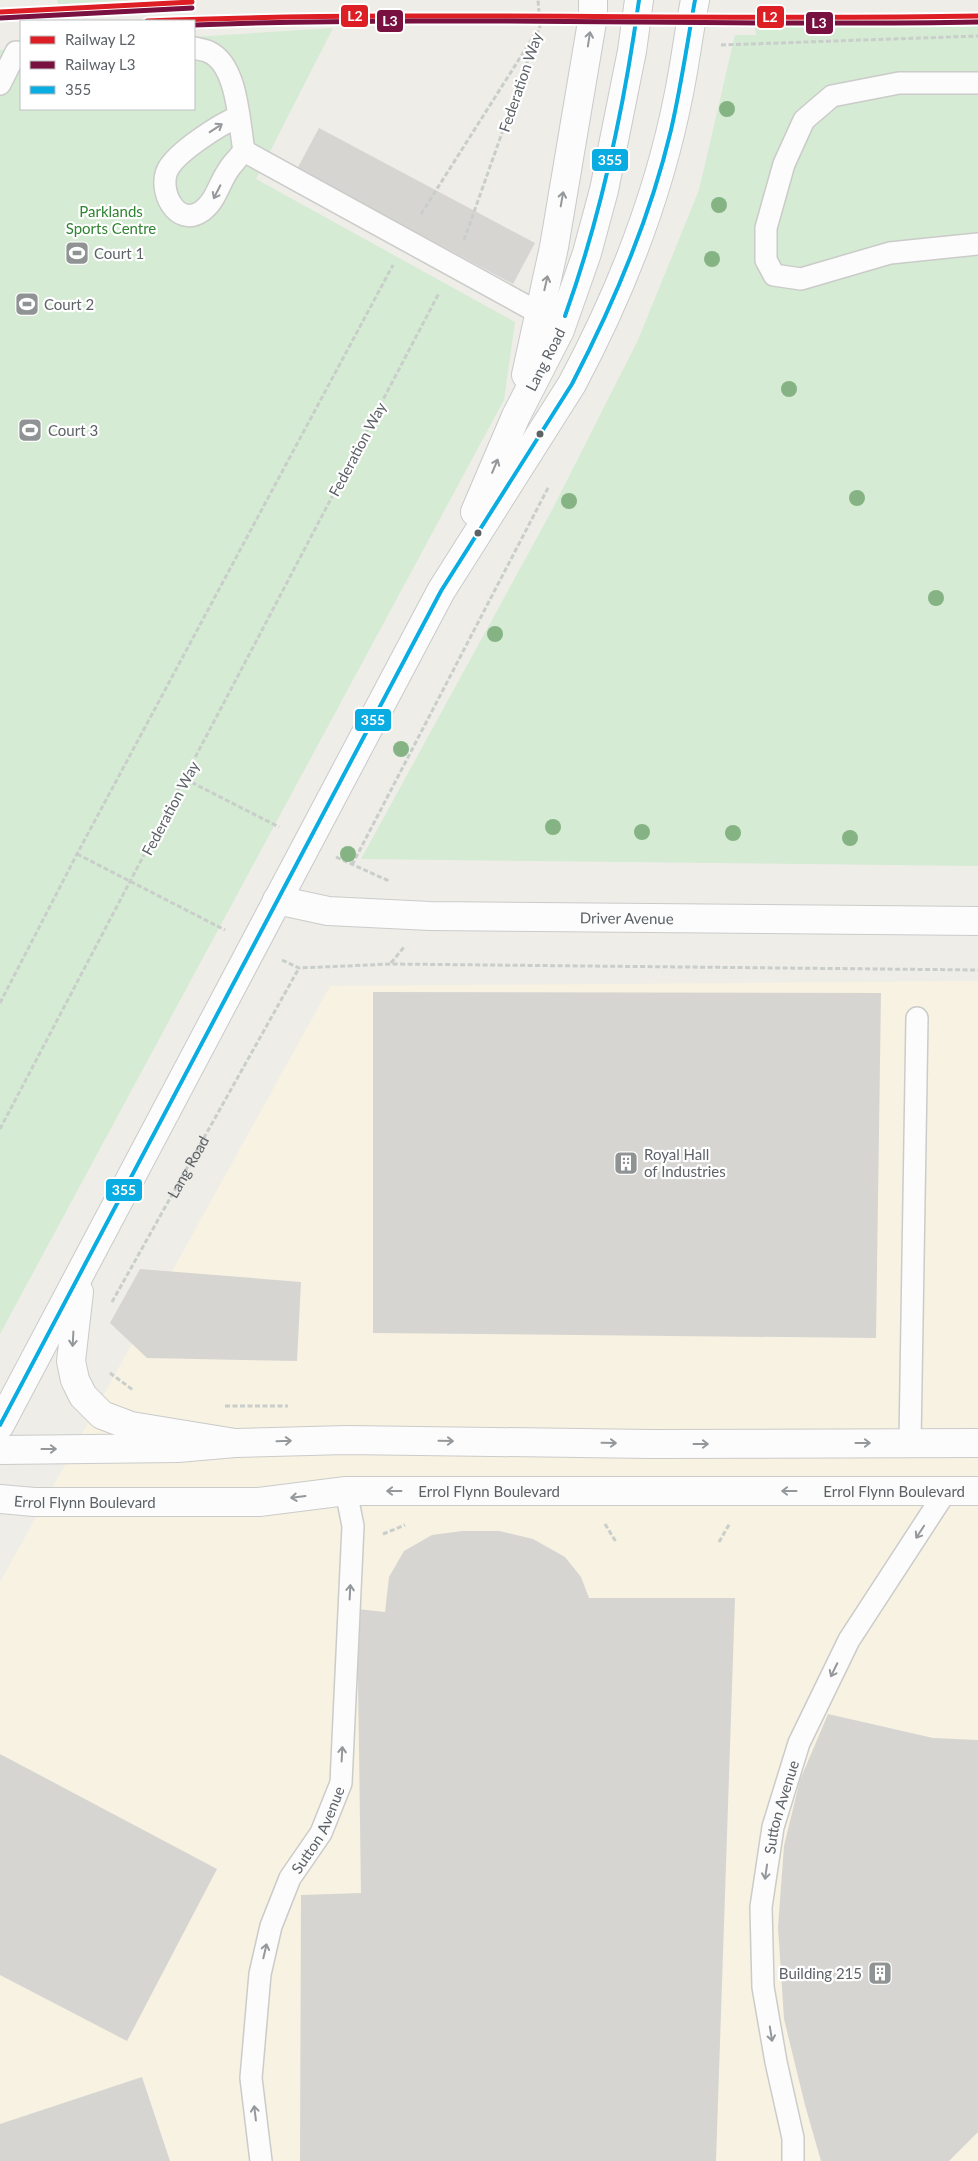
<svg xmlns="http://www.w3.org/2000/svg" width="978" height="2161" viewBox="0 0 978 2161" font-family="Lato,sans-serif">
  <style>
    .commercial { fill: #f7f2e1 }
    .green { fill: #d5ebd3 }
    .building { fill: #d6d5d2 }
    .lines { fill: none; stroke-linecap: round; stroke-linejoin: round }
    .lane-casing { stroke: #cbcbca; stroke-width: 24 }
    .street-casing { stroke: #cbcbca; stroke-width: 30 }
    .secondary-casing { stroke: #c9cac9; stroke-width: 30 }
    .path { stroke: #c9cecb; stroke-width: 3; stroke-dasharray: 5 2.5; stroke-linecap: butt }
    .lane { stroke: #fcfcfc; stroke-width: 21 }
    .street { stroke: #fcfcfc; stroke-width: 28 }
    .secondary { stroke: #fcfcfc; stroke-width: 28 }
    .bus-1-casing { stroke: #fff; stroke-width: 8 }
    .bus-1 { stroke: #09ade1; stroke-width: 4 }
    .rail-1-casing { stroke: #fff; stroke-width: 9 }
    .rail-2-casing { stroke: #fff; stroke-width: 9 }
    .rail-1 { stroke: #dd1e25; stroke-width: 5 }
    .rail-2 { stroke: #781140; stroke-width: 5 }
    .tree { fill: #85b384 }
    .oneway { stroke: #95989b }
    .bus-dot { fill: #5d6267; stroke: #fff; stroke-width: 2 }
    .labels { text-anchor: middle; dominant-baseline: central; stroke-width: 4.5; stroke-linejoin: round; paint-order: stroke }
    .street-label { font-size: 15px; fill: #5d6267; stroke: #fff }
    .park-label { font-size: 15px; fill: #2f8432; stroke: #fff }
    .poi-label { font-size: 15px; fill: #5d6267; stroke: #fff; text-anchor: start }
    .line-badge { stroke: #fff; stroke-width: 2 }
    .badge-label { font-size: 14px; text-anchor: middle; font-weight: bold; fill: #fff }
  </style>
  <rect width="100%" height="100%" fill="#eeede8"/>
  <path class="commercial" d="M978,981v1180h-978v-579l330,-596z"/>
  <g class="green">
    <path d="M57,0h78l-77,4z"/>
    <path d="M978,19v847l-617,-7 190,-347 87,-172 61,-150 36,-155h21l-1,-8z"/>
    <path d="M333,28l-77,151 259,143 -11,78 -504,934v-1284l21,-2v61h173v-72z"/>
  </g>
  <g class="building">
    <path d="M319,128l216,115 -22,41 -216,-115z"/>
    <path d="M373,992l508,1 -5,345 -503,-5z"/>
    <path d="M140,1269l161,13 -4,79 -150,-3 -37,-35z"/>
    <path d="M462,1531h37l34,8 32,18 16,20 8,21h146l-19,563h-416l1,-266 60,-2 -4,-284 28,3 4,-35 15,-26 28,-16z"/>
    <path d="M828,1714l105,24 45,2v392l-29,29h-128l-16,-56 -21,-86 -6,-92 6,-81 16,-66z"/>
    <path d="M0,1754l217,115 -90,172 -127,-66z"/>
    <path d="M142,2077l28,84h-170v-37z"/>
  </g>
  <g class="lines">
    <g class="lane-casing">
      <g id="lane">
        <path d="M194,48c4,1 11,2 15,4 29,13 30,72 35,99 -5,6 -11,12 -15,18 -10,14 -13,32 -27,42 -25,18 -45,-21 -34,-42 9,-17 52,-45 70,-52"/>
        <path d="M978,83h-79l-67,13 -28,24 -20,44 -18,64v32l8,15 27,4 89,-26 88,-9"/>
        <path d="M0,84l16,-32"/>
        <path d="M244,151l295,162"/>
        <path d="M910,1442l7,-424"/>
        <path id="s2" d="M261,2161l-10,-83 9,-104 11,-48 19,-48 31,-45 20,-50 12,-257 -7,-35"/>
        <path id="s3" d="M793,2161v-23l-17,-76 -13,-75 -2,-80 12,-80 26,-84 50,-103 97,-149"/>
      </g>
    </g>
    <g class="street-casing">
      <g id="street">
        <path id="s4" d="M277,900l51,11 102,5 548,5"/>
        <path d="M0,1450l178,-2 57,-5 111,-3 306,4 326,-1"/>
        <path id="s5" d="M0,1499l34,3h225l87,-11h632"/>
      </g>
    </g>
    <g class="secondary-casing">
      <g id="secondary">
        <path d="M526,375l28,-128 39,-231v-16"/>
        <path id="s6" d="M475,512l41,-96 44,-86 27,-77 17,-63 28,-139 7,-51"/>
        <path d="M79,1292l-8,69 4,19 8,16 19,19 29,11 104,17"/>
        <path d="M0,1425l441,-834 131,-207c49,-92 87,-188 107,-291 6,-30 10,-62 16,-93"/>
      </g>
    </g>
    <g class="path">
      <path d="M721,45l257,-9"/>
      <path d="M421,214l116,-183"/>
      <path d="M464,240l76,-214 -2,-26"/>
      <path d="M185,779l94,48"/>
      <path d="M77,854l148,76"/>
      <path d="M336,857l53,24"/>
      <path d="M352,865l197,-379"/>
      <path d="M282,960l17,8 92,-4 587,6"/>
      <path d="M391,963l13,-16"/>
      <path d="M0,1003l77,-149 316,-589"/>
      <path d="M0,1129l439,-836"/>
      <path id="s1" d="M112,1302l187,-334"/>
      <path d="M110,1373l23,17"/>
      <path d="M225,1406h63"/>
      <path d="M605,1524l11,18"/>
      <path d="M383,1534l22,-9"/>
      <path d="M719,1542l11,-19"/>
    </g>
    <use href="#lane" class="lane"/>
    <use href="#street" class="street"/>
    <use href="#secondary" class="secondary"/>
    <g class="bus-1-casing">
      <g id="bus-1">
        <path d="M565,316c37,-103 59,-208 74,-316"/>
        <path d="M0,1425l441,-834 131,-207c42,-81 78,-165 99,-254 10,-43 16,-86 24,-130"/>
      </g>
    </g>
    <use href="#bus-1" class="bus-1"/>
    <g class="rail-1-casing">
      <g id="rail-1">
        <path d="M0,12l192,-10"/>
        <path d="M147,21c277,-11 554,0 831,-5"/>
      </g>
    </g>
    <g class="rail-2-casing">
      <g id="rail-2">
        <path d="M0,18l192,-10"/>
        <path d="M194,25c261,-10 523,2 784,-3"/>
      </g>
    </g>
    <use href="#rail-1" class="rail-1"/>
    <use href="#rail-2" class="rail-2"/>
  </g>
  <g class="tree">
    <circle cx="727" cy="109" r="8"/>
    <circle cx="719" cy="205" r="8"/>
    <circle cx="712" cy="259" r="8"/>
    <circle cx="789" cy="389" r="8"/>
    <circle cx="857" cy="498" r="8"/>
    <circle cx="569" cy="501" r="8"/>
    <circle cx="936" cy="598" r="8"/>
    <circle cx="495" cy="634" r="8"/>
    <circle cx="401" cy="749" r="8"/>
    <circle cx="553" cy="827" r="8"/>
    <circle cx="642" cy="832" r="8"/>
    <circle cx="733" cy="833" r="8"/>
    <circle cx="850" cy="838" r="8"/>
    <circle cx="348" cy="854" r="8"/>
  </g>
  <defs><path id="oneway-shaft" d="M-6 0H5M1.5-3L5.5 0L1.5 3" fill="none" stroke-width="1.6" stroke-linecap="round" stroke-linejoin="round" transform="scale(1.25)"/></defs>
  <g class="oneway">
    <use href="#oneway-shaft" transform="translate(589 39) rotate(-81)"/>
    <use href="#oneway-shaft" transform="translate(216 128) rotate(-33)"/>
    <use href="#oneway-shaft" transform="translate(217 192) rotate(117)"/>
    <use href="#oneway-shaft" transform="translate(562 199) rotate(-80)"/>
    <use href="#oneway-shaft" transform="translate(546 283) rotate(-77)"/>
    <use href="#oneway-shaft" transform="translate(495 466) rotate(-67)"/>
    <use href="#oneway-shaft" transform="translate(73 1339) rotate(93)"/>
    <use href="#oneway-shaft" transform="translate(284 1441) rotate(-2)"/>
    <use href="#oneway-shaft" transform="translate(446 1441) rotate(1)"/>
    <use href="#oneway-shaft" transform="translate(609 1443) rotate(1)"/>
    <use href="#oneway-shaft" transform="translate(863 1443)"/>
    <use href="#oneway-shaft" transform="translate(701 1444)"/>
    <use href="#oneway-shaft" transform="translate(49 1449)"/>
    <use href="#oneway-shaft" transform="translate(394 1491) rotate(-180)"/>
    <use href="#oneway-shaft" transform="translate(789 1491) rotate(180)"/>
    <use href="#oneway-shaft" transform="translate(298 1497) rotate(173)"/>
    <use href="#oneway-shaft" transform="translate(920 1532) rotate(123)"/>
    <use href="#oneway-shaft" transform="translate(350 1592) rotate(-87)"/>
    <use href="#oneway-shaft" transform="translate(834 1670) rotate(116)"/>
    <use href="#oneway-shaft" transform="translate(342 1754) rotate(-87)"/>
    <use href="#oneway-shaft" transform="translate(766 1872) rotate(98)"/>
    <use href="#oneway-shaft" transform="translate(265 1951) rotate(-77)"/>
    <use href="#oneway-shaft" transform="translate(771 2034) rotate(81)"/>
    <use href="#oneway-shaft" transform="translate(255 2113) rotate(-97)"/>
  </g>
  <defs>
    <g id="stadium-square" transform="scale(1.25)"><rect x="-9" y="-9" width="18" height="18" rx="4" fill="#909394" stroke="#fff"/><path d="M0-5a6.5 5 0 1 0 0 10a6.5 5 0 1 0 0-10ZM-3.5-1.8h7v3.6h-7Z" fill="#fff"/></g>
    <g id="building-square" transform="scale(1.25)"><rect x="-9" y="-9" width="18" height="18" rx="4" fill="#909394" stroke="#fff"/><path d="M-4-6H4V6H1V3H-1V6H-4ZM-2.5-4.3h1.7v1.8h-1.7ZM.8-4.3h1.7v1.8H.8ZM-2.5-1h1.7V.8h-1.7ZM.8-1h1.7V.8H.8Z" fill="#fff"/></g>
  </defs>
  <g fill-rule="evenodd">
    <use href="#stadium-square" x="77" y="253"/>
    <use href="#stadium-square" x="27" y="304"/>
    <use href="#stadium-square" x="30" y="430"/>
    <use href="#building-square" x="626" y="1163"/>
    <use href="#building-square" x="880" y="1973"/>
  </g>
  <g class="bus-dot">
    <circle cx="540" cy="434" r="4.5"/>
    <circle cx="478" cy="533" r="4.5"/>
  </g>
  <g class="labels">
    <g class="street-label">
      <text transform="translate(520 82) rotate(-71)">Federation Way</text>
      <text stroke="none"><textPath href="#s6" startOffset="168">Lang Road</textPath></text>
      <text transform="translate(357 449) rotate(-62)">Federation Way</text>
      <text transform="translate(170 808) rotate(-62)">Federation Way</text>
      <text stroke="none"><textPath href="#s4" startOffset="351">Driver Avenue</textPath></text>
      <text stroke="none"><textPath href="#s1" startOffset="155">Lang Road</textPath></text>
      <text stroke="none"><textPath href="#s5" startOffset="490">Errol Flynn Boulevard</textPath></text>
      <text stroke="none"><textPath href="#s5" startOffset="895">Errol Flynn Boulevard</textPath></text>
      <text stroke="none"><textPath href="#s5" startOffset="85">Errol Flynn Boulevard</textPath></text>
      <text stroke="none"><textPath href="#s3" startOffset="359">Sutton Avenue</textPath></text>
      <text stroke="none"><textPath href="#s2" startOffset="345">Sutton Avenue</textPath></text>
    </g>
    <g class="park-label">
      <text x="111" y="211">Parklands<tspan x="111" dy="17">Sports Centre</tspan></text>
    </g>
    <g class="poi-label">
      <text x="94" y="253">Court 1</text>
      <text x="44" y="304">Court 2</text>
      <text x="48" y="430">Court 3</text>
      <text x="644" y="1154">Royal Hall<tspan x="644" dy="17">of Industries</tspan></text>
      <text x="862" y="1973" text-anchor="end">Building 215</text>
    </g>
  </g>
  <g class="line-badge">
    <rect x="340" y="4" width="29" height="24" rx="5" fill="#dd1e25"/>
    <rect x="756" y="5" width="29" height="24" rx="5" fill="#dd1e25"/>
    <rect x="376" y="9" width="28" height="24" rx="5" fill="#781140"/>
    <rect x="805" y="11" width="29" height="24" rx="5" fill="#781140"/>
    <rect x="591" y="148" width="38" height="24" rx="5" fill="#09ade1"/>
    <rect x="354" y="708" width="38" height="24" rx="5" fill="#09ade1"/>
    <rect x="105" y="1178" width="38" height="24" rx="5" fill="#09ade1"/>
  </g>
  <g class="badge-label">
    <text x="355" y="21">L2</text>
    <text x="770" y="22">L2</text>
    <text x="390" y="26">L3</text>
    <text x="819" y="28">L3</text>
    <text x="610" y="165">355</text>
    <text x="373" y="725">355</text>
    <text x="124" y="1195">355</text>
  </g>
  <rect x="20" y="20" width="175" height="90" fill="#ffffff" stroke="#bec0c2"/>
  <rect x="30" y="36" width="25" height="8" fill="#dd1e25" stroke="#bec0c2"/>
  <text x="65" y="45" font-size="15" fill="#5d6267">Railway L2</text>
  <rect x="30" y="61" width="25" height="8" fill="#781140" stroke="#bec0c2"/>
  <text x="65" y="70" font-size="15" fill="#5d6267">Railway L3</text>
  <rect x="30" y="86" width="25" height="8" fill="#09ade1" stroke="#bec0c2"/>
  <text x="65" y="95" font-size="15" fill="#5d6267">355</text>
</svg>
